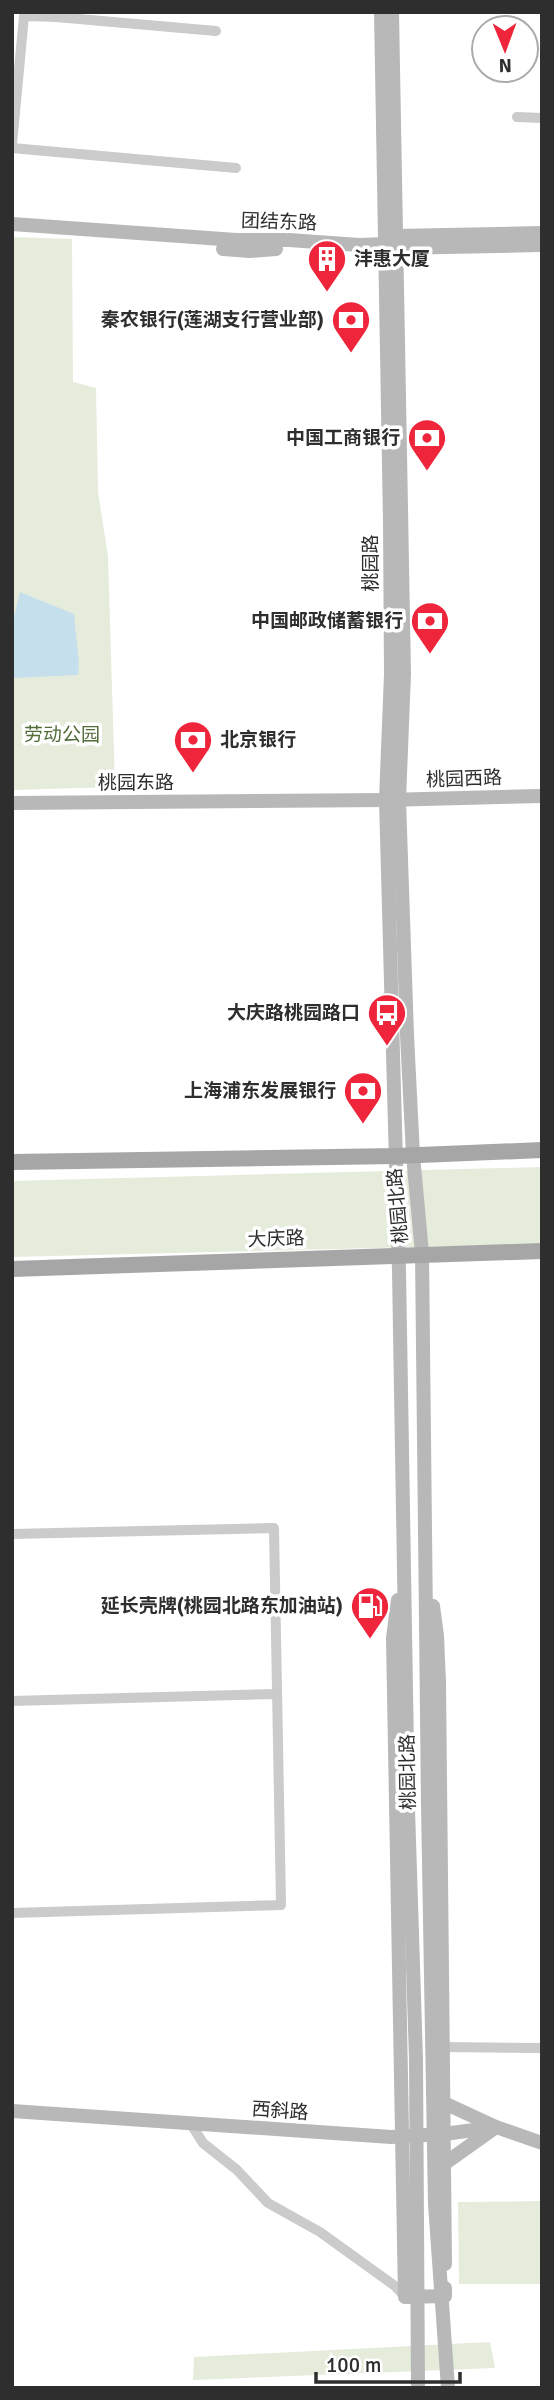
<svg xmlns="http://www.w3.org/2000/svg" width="554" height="2400" viewBox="0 0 554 2400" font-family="Signika,'Noto Sans SC',sans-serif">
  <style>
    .green { fill: #e5ecdb }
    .water { fill: #c6dfed }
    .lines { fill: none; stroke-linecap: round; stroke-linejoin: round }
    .street { stroke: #cbcbcb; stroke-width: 10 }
    .secondary { stroke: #b8b8b8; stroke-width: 14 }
    .primary { stroke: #a6a6a6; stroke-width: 16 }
    .secondary-bridge { stroke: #b8b8b8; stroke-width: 14 }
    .labels { text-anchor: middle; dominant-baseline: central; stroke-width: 7; stroke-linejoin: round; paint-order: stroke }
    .street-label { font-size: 19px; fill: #2e2e2e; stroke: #fff }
    .poi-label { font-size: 19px; font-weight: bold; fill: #2e2e2e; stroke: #fff; text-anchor: end }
    .park-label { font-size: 19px; fill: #526c39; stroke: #fff }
  </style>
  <rect width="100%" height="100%" fill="#fff"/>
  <g class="green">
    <path d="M12,237l60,2 1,143 23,6 2,104 10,64 7,231 -103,3z"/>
    <path d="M542,1167v77l-530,13v-76z"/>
    <path d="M542,2201v83h-83l-1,-82z"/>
    <path d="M490,2342l5,26 -302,12 1,-23z"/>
  </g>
  <path class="water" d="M20,592l54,22 5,49 -1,12 -66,3v-52z"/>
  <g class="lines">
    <g class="street">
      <path d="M56,17l160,14"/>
      <path d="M517,117l25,1"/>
      <path d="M12,144l12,-128 32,1v-5"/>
      <path d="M12,148l224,20"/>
      <path d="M12,1534l262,-6 7,377 -269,8"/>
      <path d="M12,1701l265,-7"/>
      <path d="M441,2047l101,1"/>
      <path d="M191,2124l12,19 34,27 31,33 52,29 75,54 10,11"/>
    </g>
    <g class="secondary">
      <path d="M381,12l9,510 1,152 -5,126 13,471 9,538"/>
      <path d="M392,12l12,662 -5,126 8,235 6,120 9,98 6,553"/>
      <path d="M12,224l224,16h53l70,5 27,-1 9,-8 147,-3"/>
      <path d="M223,249l27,2 26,-2"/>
      <path d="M387,251l8,-3 147,-3"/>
      <path d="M12,803l374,-3 156,-4"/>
      <path d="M398,1600l-5,38 12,659 40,-1v-8"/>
      <path d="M433,1606l4,30 2,46 6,582"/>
      <path d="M442,2102l54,25 -52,37"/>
      <path d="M12,2111l379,26 53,-3 52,-7 46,16"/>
    </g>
    <g class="primary">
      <path d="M12,1162l384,-6 146,-6"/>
      <path d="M12,1269l530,-18"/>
    </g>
    <g class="secondary-bridge">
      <path d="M428,1806l7,398 13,184"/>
      <path d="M408,1809l8,250 2,329"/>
    </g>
  </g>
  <defs>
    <g id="building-pin" transform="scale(2.0125)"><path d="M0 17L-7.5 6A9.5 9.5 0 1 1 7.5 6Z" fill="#ef263b" stroke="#fff"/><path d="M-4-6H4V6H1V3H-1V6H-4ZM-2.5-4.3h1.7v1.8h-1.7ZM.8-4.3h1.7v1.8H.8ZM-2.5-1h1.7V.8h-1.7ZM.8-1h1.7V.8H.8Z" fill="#fff"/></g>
    <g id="bank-pin" transform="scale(2.0125)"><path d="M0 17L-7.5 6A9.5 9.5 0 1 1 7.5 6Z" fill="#ef263b" stroke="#fff"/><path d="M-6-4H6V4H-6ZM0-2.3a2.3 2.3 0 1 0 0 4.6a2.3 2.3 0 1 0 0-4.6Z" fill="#fff"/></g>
    <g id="bus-pin" transform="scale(2.0125)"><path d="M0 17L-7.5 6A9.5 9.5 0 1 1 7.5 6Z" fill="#ef263b" stroke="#fff"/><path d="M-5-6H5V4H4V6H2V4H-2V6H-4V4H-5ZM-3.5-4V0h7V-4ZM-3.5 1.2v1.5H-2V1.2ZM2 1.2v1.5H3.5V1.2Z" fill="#fff"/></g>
    <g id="fuel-pin" transform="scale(2.0125)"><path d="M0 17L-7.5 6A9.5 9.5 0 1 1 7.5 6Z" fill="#ef263b" stroke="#fff"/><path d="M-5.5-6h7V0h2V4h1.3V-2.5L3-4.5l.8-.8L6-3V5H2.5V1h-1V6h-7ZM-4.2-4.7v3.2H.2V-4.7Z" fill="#fff"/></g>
  </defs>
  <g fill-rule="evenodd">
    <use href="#building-pin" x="327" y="259"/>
    <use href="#bank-pin" x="351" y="320"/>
    <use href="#bank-pin" x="427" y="438"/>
    <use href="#bank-pin" x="430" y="621"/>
    <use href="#bank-pin" x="193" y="740"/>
    <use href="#bus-pin" x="387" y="1013"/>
    <use href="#bank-pin" x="363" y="1091"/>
    <use href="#fuel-pin" x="370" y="1606"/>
  </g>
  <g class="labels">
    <g class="street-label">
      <text transform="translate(279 222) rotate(2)">团结东路</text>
      <text transform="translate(371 563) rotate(-90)">桃园路</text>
      <text transform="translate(464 779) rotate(-2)">桃园西路</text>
      <text x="136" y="783">桃园东路</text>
      <text transform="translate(398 1206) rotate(-95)">桃园北路</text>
      <text transform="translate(276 1239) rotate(-2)">大庆路</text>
      <text transform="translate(408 1772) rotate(-91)">桃园北路</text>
      <text transform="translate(280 2111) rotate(4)">西斜路</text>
    </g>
    <g class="poi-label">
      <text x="354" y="259" text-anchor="start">沣惠大厦</text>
      <text x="324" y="320">秦农银行(莲湖支行营业部)</text>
      <text x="400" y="438">中国工商银行</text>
      <text x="403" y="621">中国邮政储蓄银行</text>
      <text x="220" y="740" text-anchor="start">北京银行</text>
      <text x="360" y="1013">大庆路桃园路口</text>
      <text x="336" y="1091">上海浦东发展银行</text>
      <text x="343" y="1606">延长壳牌(桃园北路东加油站)</text>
    </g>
    <g class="park-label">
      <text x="62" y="735">劳动公园</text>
    </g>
  </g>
  <rect width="554" height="2400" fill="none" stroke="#2e2e2e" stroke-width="28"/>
  <g transform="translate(505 49) rotate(179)"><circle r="33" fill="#ffffff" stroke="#ababab" stroke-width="2"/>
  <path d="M0-5L12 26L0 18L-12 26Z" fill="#ef263b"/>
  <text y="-10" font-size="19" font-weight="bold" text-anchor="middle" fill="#2e2e2e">N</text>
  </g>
  <path d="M316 2372v10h144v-10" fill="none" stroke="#2e2e2e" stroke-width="3.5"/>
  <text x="326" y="2372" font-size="21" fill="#2e2e2e" stroke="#ffffff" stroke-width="5" paint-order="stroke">100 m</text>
</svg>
